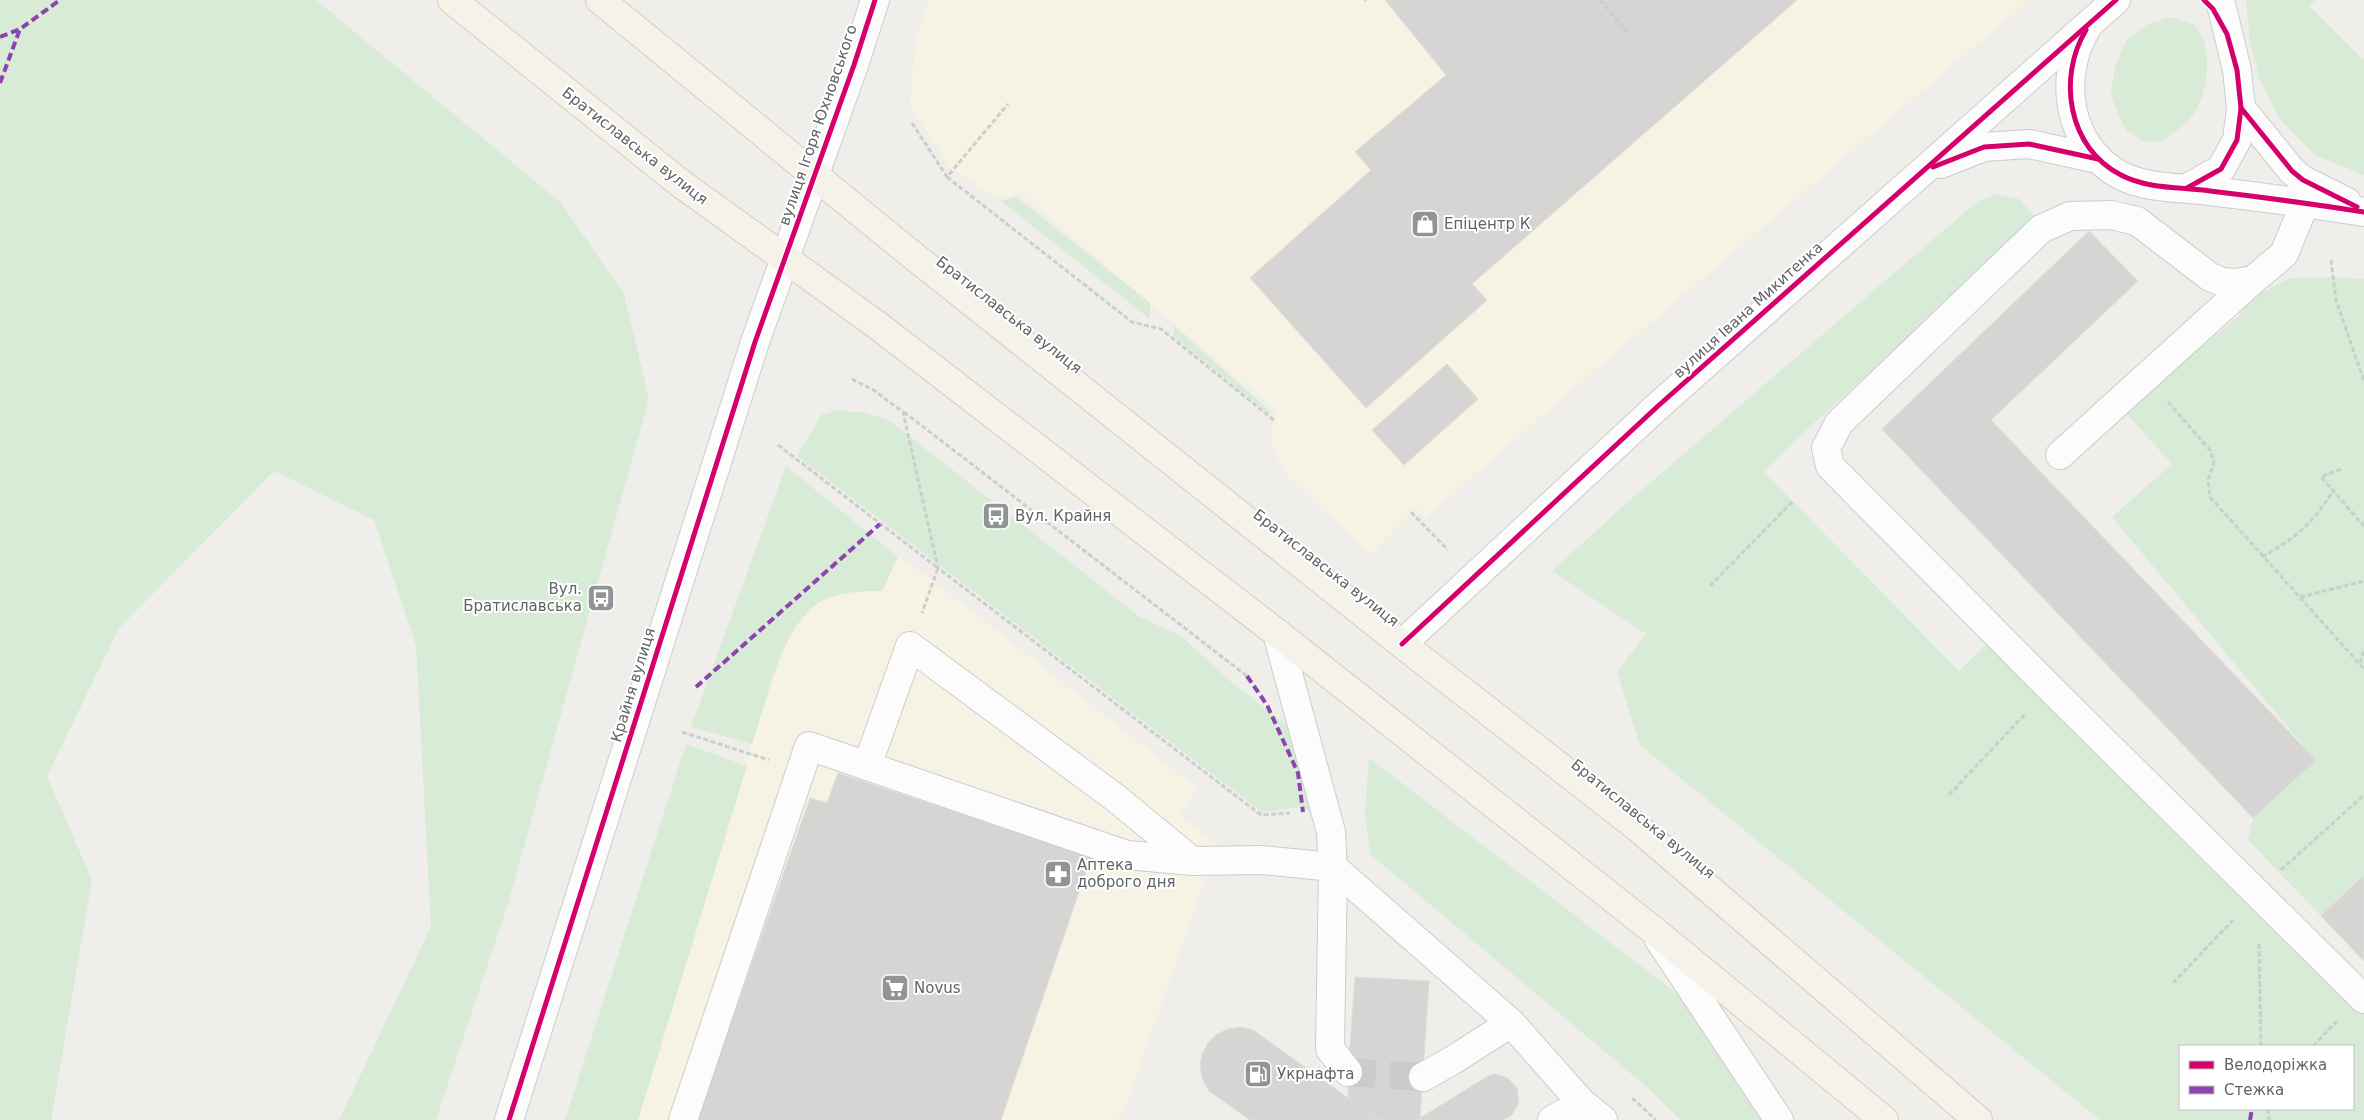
<svg xmlns="http://www.w3.org/2000/svg" width="2364" height="1120" viewBox="0 0 2364 1120" font-family="'DejaVu Sans',sans-serif">
  <style>
    .commercial { fill: #f7f3e4 }
    .green { fill: #d8ebd6; fill-rule: evenodd }
    .building { fill: #d6d5d3; stroke: #deddd9 }
    .lines { fill: none; stroke-linecap: round; stroke-linejoin: round }
    .minor-tunnel { stroke: #cbcbca; stroke-width: 28; stroke-dasharray: 28 14; stroke-linecap: butt }
    .minor-casing { stroke: #cbcccc; stroke-width: 30 }
    .major-casing { stroke: #d7ceb8; stroke-width: 30 }
    .path { stroke: #cacfcc; stroke-width: 3; stroke-dasharray: 5 2.5; stroke-linecap: butt }
    .minor { stroke: #fdfcfc; stroke-width: 28 }
    .major { stroke: #f4f2e9; stroke-width: 28 }
    .quiet { stroke: #8e44ad; stroke-width: 4; stroke-dasharray: 8 4; stroke-linecap: butt }
    .cycleway-casing { stroke: #fff; stroke-width: 8 }
    .cycleway { stroke: #d6006c; stroke-width: 5 }
    .labels { text-anchor: middle; dominant-baseline: central; stroke-width: 4; stroke-linejoin: round; paint-order: stroke }
    .street-label { font-size: 15px; fill: #5f6368; stroke: #fff }
    .poi-label { font-size: 15px; fill: #5f6368; stroke: #fff; text-anchor: start }
  </style>
  <rect width="100%" height="100%" fill="#efeeea"/>
  <g class="commercial">
    <path d="M928,0h1101l-462,394 -142,124 -9,-11 -45,48 -87,-82 -14,-34 7,-28 -257,-218 -22,5 -46,-28 -42,-65 6,-67z"/>
    <path d="M898,557l33,22 266,209 -17,28 37,28 -93,268 -10,8h-476l114,-376 29,-87 14,-32 24,-23 34,-11h29z"/>
  </g>
  <g class="green">
    <path d="M0,0h316l245,203 63,91 25,105 -141,505 -72,216h-97l92,-193 -15,-282 -42,-125 -100,-49 -155,157 -72,148 45,104 -41,240h-51z"/>
    <path d="M2246,0h69l-6,6 53,53 2,-1v117l-49,-20 -36,-37 -20,-40 -9,-36z"/>
    <path d="M2172,17l23,8c3,5 7,11 9,17 6,20 3,49 -7,66 -6,13 -23,24 -34,33h-20l-17,-11 -10,-20 -5,-19 5,-28 11,-24 23,-16z"/>
    <path d="M1997,194l22,5 19,21 -235,213 -39,39 195,199 35,-34 370,367v116h-264l-460,-375 -23,-73 29,-38 -94,-63 77,-70 349,-300zM2180,1046h173v63h-173z"/>
    <path d="M1016,197l134,106v16l-149,-118z"/>
    <path d="M2333,277l31,2v596l-43,41 -73,-76 5,-22 59,-62 -200,-239 60,-53 -48,-53 116,-96 10,-16 40,-21z"/>
    <path d="M1174,326l97,86 -2,2 -95,-77z"/>
    <path d="M837,410l30,3 23,8 250,196 41,19 48,44 68,53 25,87 -20,-13 -40,5 -465,-356 24,-41z"/>
    <path d="M786,466l112,91 -16,34c-19,0 -48,1 -64,12 -39,29 -51,97 -66,141l-61,-17z"/>
    <path d="M686,744l61,22 -109,354h-73z"/>
    <path d="M1369,758l332,254 71,108h-91l-33,-32 -278,-234 -5,-42z"/>
  </g>
  <g class="building">
    <path d="M1385,0h412l-325,284 15,16 -121,108 -116,-130 121,-108 -16,-18 91,-77z"/>
    <path d="M2089,231l49,50 -147,139 325,340 -63,58 -371,-389z"/>
    <path d="M1447,364l31,35 -74,66 -32,-35z"/>
    <path d="M838,773l253,84 -90,263h-304l113,-322 17,5z"/>
    <path d="M2364,875v86l-43,-45z"/>
    <path d="M1355,977l74,4 -9,137 -3,2h-38l-31,-22v-26z"/>
    <path d="M1241,1027l12,3 126,90h-129l-41,-29 -6,-11 -3,-13 2,-12 6,-12 9,-9 11,-5z"/>
    <path d="M1495,1074l13,4 9,10 2,15 -7,12 -9,5h-86l71,-44z"/>
  </g>
  <g class="lines">
    <path class="minor-tunnel" d="M1348,1072l75,5"/>
    <g class="minor-casing">
      <g id="minor">
        <path d="M2086,29c-29,49 -18,118 34,146 26,14 61,12 89,16 52,6 104,13 155,21"/>
        <path d="M2241,108l51,63 11,9 44,22"/>
        <path d="M1941,164l43,-17 45,-3 69,15"/>
        <path d="M2187,188l34,-19 16,-29 4,-32 -4,-38 -17,-70"/>
        <path d="M2305,203l-21,51 -31,26 -17,3 -14,-1 -12,-5 -73,-56 -26,-6 -41,1 -29,13 -202,194 -13,25 4,18 220,222 314,311"/>
        <path d="M2060,455l193,-175"/>
        <path d="M1277,633l54,199 2,35 -3,182 18,23"/>
        <path d="M1402,644l256,-238 458,-406"/>
        <path d="M867,766l43,-120 207,153 75,62"/>
        <path d="M1658,938l121,182"/>
        <path d="M1423,1077l30,-17 58,-37 71,80 21,17"/>
        <path d="M509,1120l246,-778 99,-277 21,-65"/>
        <path d="M683,1120l126,-374 318,109 65,6 70,-1 71,7 178,156"/>
        <path d="M1552,1120l30,-17"/>
      </g>
    </g>
    <g class="major-casing">
      <g id="major">
        <path d="M452,0l228,183 197,142 400,308 376,297 231,190"/>
        <path d="M600,0l311,254 491,390 235,183 341,293"/>
      </g>
    </g>
    <g class="path">
      <path d="M1365,0l1,1"/>
      <path d="M1600,0l27,32"/>
      <path d="M912,123l35,54 61,-73"/>
      <path d="M947,177l185,145 29,7 114,92"/>
      <path d="M2331,260l5,40 28,81"/>
      <path d="M852,379l23,12 28,21 35,156 323,247 29,-2"/>
      <path d="M2168,402l42,48 4,12 -6,18 2,17 154,172"/>
      <path d="M904,412l343,264"/>
      <path d="M778,445l160,123 -16,45"/>
      <path d="M2341,469l-20,8 43,49"/>
      <path d="M1411,512l37,38"/>
      <path d="M2262,557c35,-20 50,-33 71,-66"/>
      <path d="M1710,586l83,-85"/>
      <path d="M2300,597l64,-16"/>
      <path d="M2360,663l4,-14"/>
      <path d="M682,732l87,28"/>
      <path d="M1949,795l76,-81"/>
      <path d="M2281,870l83,-75"/>
      <path d="M2259,944l2,102"/>
      <path d="M2173,983l60,-63"/>
      <path d="M2313,1046l24,-25"/>
      <path d="M1632,1098l24,22"/>
      <path d="M2268,1109l1,11"/>
    </g>
    <use href="#minor" class="minor"/>
    <use href="#major" class="major"/>
    <g class="quiet">
      <path d="M0,37l20,-8 40,-29"/>
      <path d="M0,83l20,-54"/>
      <path d="M1247,676l20,29 31,68 5,39"/>
      <path d="M696,687l184,-163"/>
      <path d="M2250,1120l2,-11"/>
    </g>
    <g class="cycleway-casing">
      <g id="cycleway">
        <path d="M2086,30c-29,48 -18,118 35,145 26,14 60,12 89,16 51,6 103,13 154,21"/>
        <path d="M2241,108l51,63 11,9 54,27"/>
        <path d="M1933,167l51,-20 45,-3 69,15"/>
        <path d="M2187,188l34,-19 16,-29 4,-32 -4,-38 -10,-36 -14,-25 -9,-9"/>
        <path d="M1402,644l256,-238 458,-406"/>
        <path d="M509,1120l246,-778 99,-277 21,-65"/>
      </g>
    </g>
    <use href="#cycleway" class="cycleway"/>
  </g>
  <defs>
    <g id="shop-square" transform="scale(1.4375)"><rect x="-9" y="-9" width="18" height="18" rx="4" fill="#919496" stroke="#fff"/><path d="M-5-2.5h2.3a2.7 3.5 0 0 1 5.4 0H5L5.5 6h-11ZM-1.5-2.5h3a1.5 2.3 0 0 0-3 0Z" fill="#fff"/></g>
    <g id="bus-square" transform="scale(1.4375)"><rect x="-9" y="-9" width="18" height="18" rx="4" fill="#919496" stroke="#fff"/><path d="M-5-6H5V4H4V6H2V4H-2V6H-4V4H-5ZM-3.5-4V0h7V-4ZM-3.5 1.2v1.5H-2V1.2ZM2 1.2v1.5H3.5V1.2Z" fill="#fff"/></g>
    <g id="pharmacy-square" transform="scale(1.4375)"><rect x="-9" y="-9" width="18" height="18" rx="4" fill="#919496" stroke="#fff"/><path d="M-2-6h4v4h4v4h-4v4h-4v-4h-4v-4h4Z" fill="#fff"/></g>
    <g id="supermarket-square" transform="scale(1.4375)"><rect x="-9" y="-9" width="18" height="18" rx="4" fill="#919496" stroke="#fff"/><path d="M-6-5.5h2.5l.6 2H6L4.5 2H-2.5L-4.4-4H-6ZM-1.5 3.2a1.3 1.3 0 1 0 .1 0ZM3 3.2a1.3 1.3 0 1 0 .1 0Z" fill="#fff"/></g>
    <g id="fuel-square" transform="scale(1.4375)"><rect x="-9" y="-9" width="18" height="18" rx="4" fill="#919496" stroke="#fff"/><path d="M-5.5-6h7V0h2V4h1.3V-2.5L3-4.5l.8-.8L6-3V5H2.5V1h-1V6h-7ZM-4.2-4.7v3.2H.2V-4.7Z" fill="#fff"/></g>
  </defs>
  <g fill-rule="evenodd">
    <use href="#shop-square" x="1425" y="224"/>
    <use href="#bus-square" x="996" y="516"/>
    <use href="#bus-square" x="601" y="598"/>
    <use href="#pharmacy-square" x="1058" y="874"/>
    <use href="#supermarket-square" x="895" y="988"/>
    <use href="#fuel-square" x="1258" y="1074"/>
  </g>
  <g class="labels">
    <g class="street-label">
      <text transform="translate(818 125) rotate(-71)">вулиця Ігоря Юхновського</text>
      <text transform="translate(635 146) rotate(38)">Братиславська вулиця</text>
      <text transform="translate(1748 310) rotate(-42)">вулиця Івана Микитенка</text>
      <text transform="translate(1009 315) rotate(38)">Братиславська вулиця</text>
      <text transform="translate(1326 568) rotate(38)">Братиславська вулиця</text>
      <text transform="translate(633 685) rotate(-73)">Крайня вулиця</text>
      <text transform="translate(1643 819) rotate(39)">Братиславська вулиця</text>
    </g>
    <g class="poi-label">
      <text x="1444" y="224">Епіцентр К</text>
      <text x="1015" y="516">Вул. Крайня</text>
      <text x="582" y="589" text-anchor="end">Вул.<tspan x="582" dy="17">Братиславська</tspan></text>
      <text x="1077" y="865">Аптека<tspan x="1077" dy="17">доброго дня</tspan></text>
      <text x="914" y="988">Novus</text>
      <text x="1277" y="1074">Укрнафта</text>
    </g>
  </g>
  <rect x="2179" y="1045" width="175" height="65" fill="#ffffff" stroke="#bfc1c3"/>
  <rect x="2189" y="1061" width="25" height="8" fill="#d6006c" stroke="#bfc1c3"/>
  <text x="2224" y="1070" font-size="15" fill="#5f6368">Велодоріжка</text>
  <rect x="2189" y="1086" width="25" height="8" fill="#8e44ad" stroke="#bfc1c3"/>
  <text x="2224" y="1095" font-size="15" fill="#5f6368">Стежка</text>
</svg>
